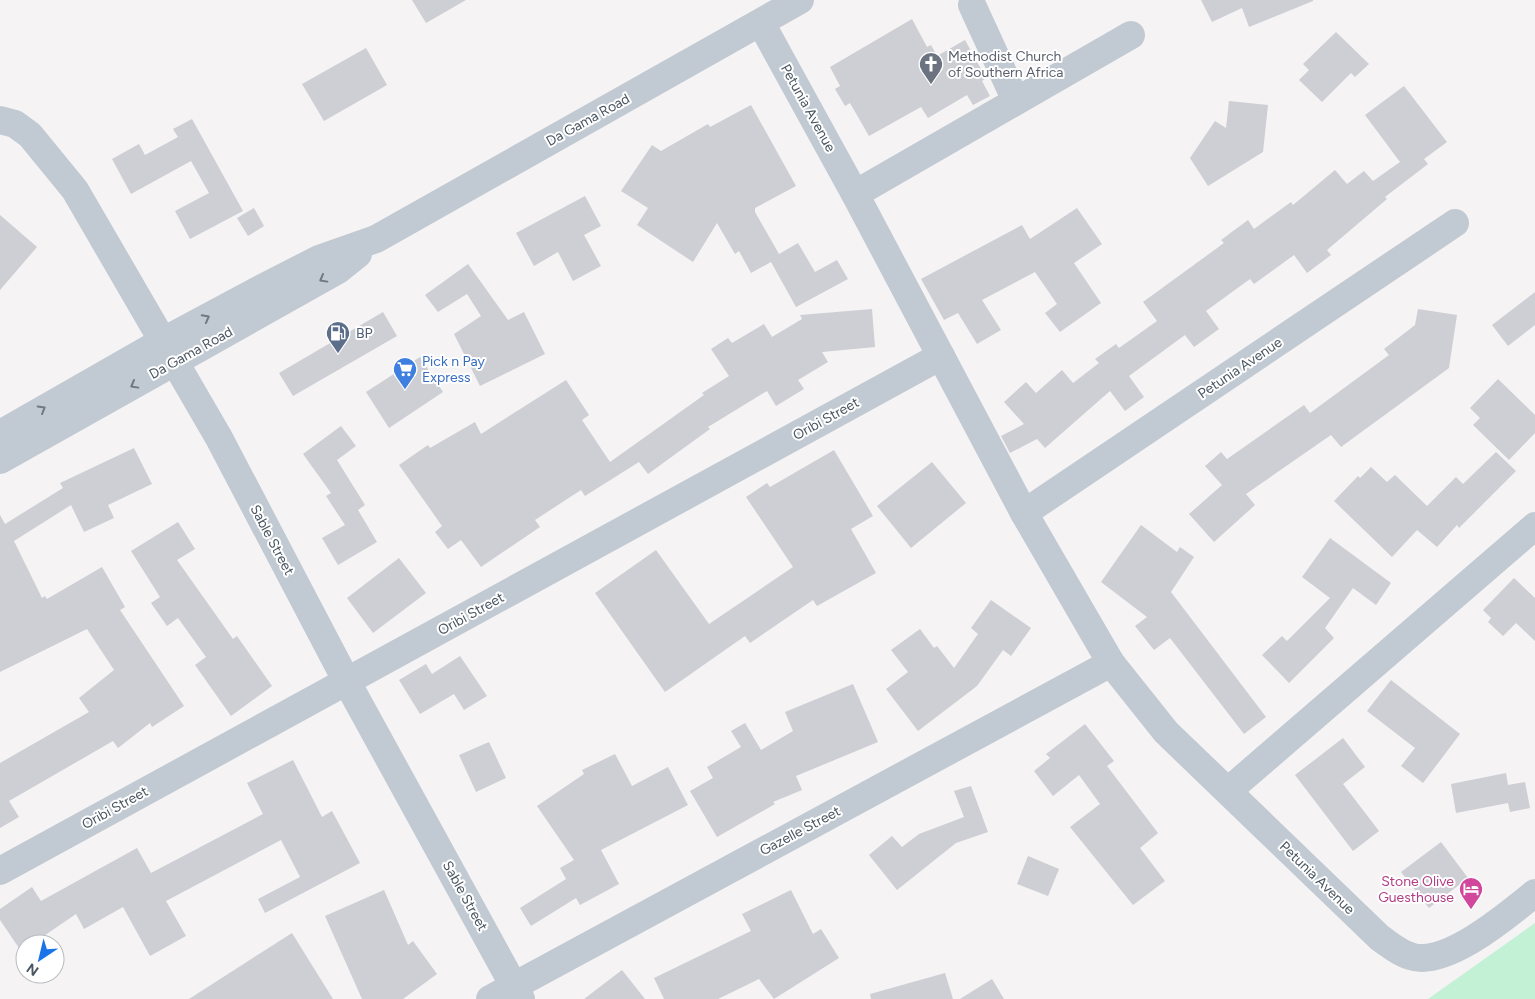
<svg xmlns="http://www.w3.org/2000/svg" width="1535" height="999" viewBox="0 0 1535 999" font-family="Figtree,sans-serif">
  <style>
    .green { fill: #c3f1d5 }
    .building { fill: #cdcfd5 }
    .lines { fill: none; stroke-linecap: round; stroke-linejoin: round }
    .minor { stroke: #c1cad2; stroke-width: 28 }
    .oneway { stroke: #6e7983 }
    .labels { text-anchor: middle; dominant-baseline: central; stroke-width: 4; stroke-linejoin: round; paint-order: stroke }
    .worship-label { font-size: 14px; fill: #5b616d; stroke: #fff; text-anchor: start }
    .street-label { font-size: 14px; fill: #4a5661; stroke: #fff }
    .service-label { font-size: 14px; fill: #4e5e75; stroke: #fff; text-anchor: start }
    .shop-label { font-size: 14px; fill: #366cbe; stroke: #fff; text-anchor: start }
    .hotel-label { font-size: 14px; fill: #b23c85; stroke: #fff; text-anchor: end }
  </style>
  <rect width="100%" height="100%" fill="#f5f3f3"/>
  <path class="green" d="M1535,923v76h-107z"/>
  <g class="building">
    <path d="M412,0h54l-40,23z"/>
    <path d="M1201,0h112v1l-64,26 -7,-19 -30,14z"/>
    <path d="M912,19l15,28 4,-2 6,11 28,-16 21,38 -4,3 8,15 -17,9 -6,-10 -39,23 -7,-11 -52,29 -19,-33 -5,3 -10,-17 5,-3 -10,-19z"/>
    <path d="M1336,32l33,32 -14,13 -4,-4 -29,29 -23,-22 10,-10 -6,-6z"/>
    <path d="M366,48l21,37 -63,36 -22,-37z"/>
    <path d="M1404,86l43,56 -23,17 4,5 -43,33 2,2 -60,51 4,5 -24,18 -13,-18 -40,29 -4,-5 -44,32 13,18 -25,18 -9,-12 -56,41 15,21 -19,14 -15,-20 -65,57 -8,-9 -27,14 -9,-17 23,-12 -20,-22 22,-20 10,11 26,-23 11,13 26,-20 -4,-4 21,-15 3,4 38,-27 -14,-19 81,-59 -3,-3 27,-20 6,9 37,-27 2,3 42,-35 12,14 17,-13 9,10 27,-19 -35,-47z"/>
    <path d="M1229,101l39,4 -5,47 -55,34 -18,-28 25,-37 11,7z"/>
    <path d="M751,105l45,81 -41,22v4l24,42 19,-11 17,29 22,-12 11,19 -52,28 -25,-45 -20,11 -12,-22 -4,3 -18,-31 -24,39 -56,-37 11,-17 -27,-17 31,-46 9,6 47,-27 2,3z"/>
    <path d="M192,119l51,92 -53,28 -15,-28 34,-18 -18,-32 -60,33 -19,-35 27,-15 6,11 33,-18 -5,-8z"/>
    <path d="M585,196l16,30 -17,9 17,31 -28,15 -15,-29 -24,14 -18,-33z"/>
    <path d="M254,208l10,18 -16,10 -11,-18z"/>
    <path d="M1077,208l25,36 -28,19 27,40 -41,29 -15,-19 12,-9 -22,-32 -53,28 19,30 -24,14 -19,-31 -14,7 -23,-41 101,-54 8,14z"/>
    <path d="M0,215l37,32 -37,43z"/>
    <path d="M468,264l40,56 16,-8 21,42 -65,32 -26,-52 27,-18 -14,-22 -29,18 -13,-17z"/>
    <path d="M1535,292v33l-27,21 -16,-21z"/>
    <path d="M872,309l3,38 -53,5 6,10 -30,18 6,9 -28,17 -9,-15 -59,36 2,2 -62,45 -9,-12 -54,34 -4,-6 -46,30 5,7 -59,40 -20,-27 -13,9 -13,-17 7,-6 -43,-61 29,-20 2,3 45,-26 6,12 85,-54 23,35 -7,5 28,42 94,-67 -2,-2 27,-17 -18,-27 17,-11 4,5 32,-19 8,13 30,-18 -2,-4z"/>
    <path d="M1418,309l39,6 -8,53 -108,79 -10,-12 -85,59 9,11 -41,37 -25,-28 33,-29 -17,-19 16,-14 6,7 77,-54 6,8 79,-58 -5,-6 31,-24z"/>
    <path d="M383,312l14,24 -104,60 -14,-23z"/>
    <path d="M420,357l23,35 -54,36 -23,-36z"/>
    <path d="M1498,379l37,36v18l-26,27 -36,-35 7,-7 -10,-10z"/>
    <path d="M341,426l15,20 -19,14 28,45 -7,5 19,32 -39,23 -16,-27 23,-13 -19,-29 5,-3 -28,-39z"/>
    <path d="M134,448l18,36 -44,21 6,13 -30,14 -13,-27 -57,36 28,57 3,-2 2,3 55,-32 23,40 -5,3 64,96 -32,21 -2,-4 -32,25 -5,-7 -104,60 10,16 -19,11v-65l89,-51 -10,-14 35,-28 -27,-41 -87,43v-157l5,9 58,-36 -3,-5z"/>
    <path d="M834,450l39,66 -22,13 25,44 -59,33 -4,-6 -63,43 -5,-7 -80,56 -70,-99 61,-43 53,74 84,-57 -47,-70 21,-14 3,4z"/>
    <path d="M1496,452l20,19 -57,57 -2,-3 -20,22 -20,-17 -25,27 -58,-56 24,-25 2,2 11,-11 16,15 8,-7 32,31 29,-29 7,7z"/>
    <path d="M932,462l34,41 -55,45 -34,-42z"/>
    <path d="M178,522l17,27 -18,11 56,79 4,-3 35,50 -41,30 -36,-51 11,-8 -28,-39 -11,8 -16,-23 9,-6 -29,-46z"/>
    <path d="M1141,525l36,27 3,-5 14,10 -23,35 95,125 -22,17 -74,-96 -16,12 -19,-24 12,-9 -46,-35z"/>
    <path d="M1330,538l61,45 -15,22 -23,-17 -28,40 9,10 -45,45 -27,-28 20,-19 5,5 43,-43 -28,-21z"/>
    <path d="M399,558l27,35 -53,40 -26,-35z"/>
    <path d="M1514,578l21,20v43l-19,-18 -13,13 -15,-14 3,-4 -8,-8z"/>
    <path d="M991,600l40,28 -20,28 -8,-6 -26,36 -59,45 -32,-42 22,-17 -17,-22 29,-21 14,19 3,-2 17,22 24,-34 -7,-6z"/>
    <path d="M460,656l27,40 -23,14 -10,-16 -34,20 -21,-34 27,-16 6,10z"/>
    <path d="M1391,680l69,54 -37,49 -22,-17 14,-18 -48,-37z"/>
    <path d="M853,684l25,58 -82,34 6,14 -29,12 2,2 -58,33 -27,-46 23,-13 -6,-11 34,-20 -10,-16 14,-8 16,27 32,-19 -8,-19z"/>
    <path d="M1085,724l29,37 -7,5 51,67 -18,15 25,33 -32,24 -63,-78 30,-23 -21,-29 -26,21 -19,-25 16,-13 -4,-4z"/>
    <path d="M1343,738l22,29 -22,17 36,47 -26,20 -58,-76z"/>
    <path d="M489,742l17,36 -30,14 -17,-37z"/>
    <path d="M615,754l17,32 36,-19 20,38 -87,45 18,34 -39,21 -4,-7 -45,28 -11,-18 46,-29 -6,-11 14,-8 -37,-54 47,-32 -2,-4z"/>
    <path d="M293,760l29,57 10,-6 28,52 -95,50 -7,-14 42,-22 -19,-37 -115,61 20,35 -36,20 -27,-49 -39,22 -8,-15 -44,30h-7v5l-4,2 -21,-31v-11l32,-22 9,14 96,-53 14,25 112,-59 -16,-31z"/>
    <path d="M1506,773l2,12 17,-3 5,26 -20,4 -2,-9 -52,10 -5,-29z"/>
    <path d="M971,786l17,46 -32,11 -59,47 -28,-35 23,-19 10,11 17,-13 45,-17 -10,-26z"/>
    <path d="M1441,842l27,36 -39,30 -28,-36z"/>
    <path d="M1028,856l31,13 -11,27 -31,-12z"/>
    <path d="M384,890l24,55 5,-4 24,33 -34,25h-41l-37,-83z"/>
    <path d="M791,890l22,44 8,-5 18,29 -65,41 -15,-20 -41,20h-54l-10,-21 97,-47 -9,-17z"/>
    <path d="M292,933l41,66h-144z"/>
    <path d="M622,970l23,29h-61z"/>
    <path d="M945,973l8,26h-82l-1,-5z"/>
    <path d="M992,979l12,20h-44z"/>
  </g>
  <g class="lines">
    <g class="minor">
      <path d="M972,5l44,96"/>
      <path d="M761,23l94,171 169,319 87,150 55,69 214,206c9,6 19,15 30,18 35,13 99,-42 125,-63"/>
      <path d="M0,120l15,4 15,11 45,55 144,248 128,244 174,317"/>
      <path d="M855,194l276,-159"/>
      <path d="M0,434l163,-93 99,-53 57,-29 57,-20 424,-239"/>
      <path d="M0,460l338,-190 20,-16"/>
      <path d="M1024,513l431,-290"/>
      <path d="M1228,791l307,-265"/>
      <path d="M0,871l941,-515"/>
      <path d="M490,999l621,-336"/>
    </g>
  </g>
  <defs><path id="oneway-chevron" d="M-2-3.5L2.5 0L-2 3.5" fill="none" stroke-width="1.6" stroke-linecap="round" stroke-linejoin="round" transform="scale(1.25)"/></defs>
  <g class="oneway">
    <use href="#oneway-chevron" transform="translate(323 279) rotate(151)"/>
    <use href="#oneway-chevron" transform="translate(206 318) rotate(-28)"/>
    <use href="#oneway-chevron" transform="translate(134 385) rotate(151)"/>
    <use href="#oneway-chevron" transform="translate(42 409) rotate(-30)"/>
  </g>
  <defs>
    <g id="church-pin" transform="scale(1.25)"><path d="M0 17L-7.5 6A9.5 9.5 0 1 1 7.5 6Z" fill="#6b7280" stroke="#fff"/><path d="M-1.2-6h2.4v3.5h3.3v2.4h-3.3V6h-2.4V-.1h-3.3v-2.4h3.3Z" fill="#fff"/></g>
    <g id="fuel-pin" transform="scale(1.25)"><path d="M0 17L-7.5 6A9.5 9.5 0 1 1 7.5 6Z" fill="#5c6f8a" stroke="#fff"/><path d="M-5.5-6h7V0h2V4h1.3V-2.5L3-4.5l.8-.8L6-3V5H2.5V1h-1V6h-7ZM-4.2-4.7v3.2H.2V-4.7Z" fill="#fff"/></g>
    <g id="supermarket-pin" transform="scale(1.25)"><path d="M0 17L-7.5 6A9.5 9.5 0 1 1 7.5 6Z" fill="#3f7fe0" stroke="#fff"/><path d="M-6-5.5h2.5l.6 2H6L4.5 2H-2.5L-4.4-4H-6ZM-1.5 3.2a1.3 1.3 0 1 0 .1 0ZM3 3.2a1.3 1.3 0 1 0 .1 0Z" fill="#fff"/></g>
    <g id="hotel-pin" transform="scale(1.25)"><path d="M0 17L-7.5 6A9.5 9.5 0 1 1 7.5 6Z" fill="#d1479c" stroke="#fff"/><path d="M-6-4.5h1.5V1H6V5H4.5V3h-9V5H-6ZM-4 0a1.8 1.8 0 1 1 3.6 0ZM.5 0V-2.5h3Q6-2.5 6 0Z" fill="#fff"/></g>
  </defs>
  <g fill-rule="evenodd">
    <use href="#church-pin" x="931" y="64"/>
    <use href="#fuel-pin" x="338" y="333"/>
    <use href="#supermarket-pin" x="405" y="369"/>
    <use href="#hotel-pin" x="1471" y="889"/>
  </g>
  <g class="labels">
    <g class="worship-label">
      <text x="948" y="56">Methodist Church<tspan x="948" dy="16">of Southern Africa</tspan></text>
    </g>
    <g class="street-label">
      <text transform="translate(808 108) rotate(61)">Petunia Avenue</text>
      <text transform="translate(588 120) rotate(-29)">Da Gama Road</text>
      <text transform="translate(191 353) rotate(-29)">Da Gama Road</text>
      <text transform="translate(1240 368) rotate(-34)">Petunia Avenue</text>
      <text transform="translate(826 419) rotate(-29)">Oribi Street</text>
      <text transform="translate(272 540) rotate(62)">Sable Street</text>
      <text transform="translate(471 614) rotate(-29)">Oribi Street</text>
      <text transform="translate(115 808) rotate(-29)">Oribi Street</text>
      <text transform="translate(800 831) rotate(-28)">Gazelle Street</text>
      <text transform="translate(1317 878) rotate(44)">Petunia Avenue</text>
      <text transform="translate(465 896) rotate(61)">Sable Street</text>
    </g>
    <g class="service-label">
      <text x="356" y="333">BP</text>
    </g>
    <g class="shop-label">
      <text x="422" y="361">Pick n Pay<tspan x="422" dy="16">Express</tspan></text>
    </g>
    <g class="hotel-label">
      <text x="1454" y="881">Stone Olive<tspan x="1454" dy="16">Guesthouse</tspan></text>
    </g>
  </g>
  <g transform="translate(40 959) rotate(215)"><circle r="24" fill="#ffffff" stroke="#b7bbc0"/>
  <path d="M0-4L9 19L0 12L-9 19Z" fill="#1a73e8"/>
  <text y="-8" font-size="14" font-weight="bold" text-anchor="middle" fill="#4a5661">N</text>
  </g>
</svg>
